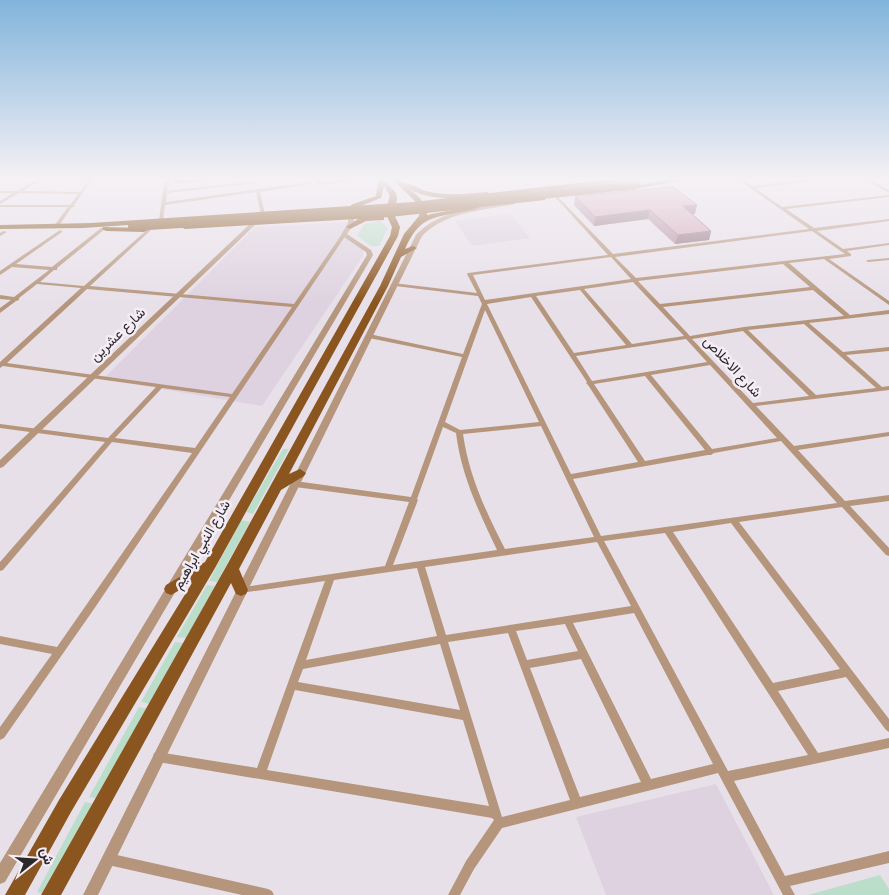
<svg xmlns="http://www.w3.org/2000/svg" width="889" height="895" viewBox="0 0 889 895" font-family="'Source Sans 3',Vazirmatn,sans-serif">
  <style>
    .built { fill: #ded2e0 }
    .green { fill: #bbdecb }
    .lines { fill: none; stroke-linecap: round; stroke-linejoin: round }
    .minor { fill: #b5967c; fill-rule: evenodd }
    .tertiary { fill: #b5967c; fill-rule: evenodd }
    .primary { fill: #8a551f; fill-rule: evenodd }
    .trunk { fill: #7e4c16; fill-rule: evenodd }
    .trunk-bridge { stroke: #7e4c16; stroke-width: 8 }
    .wall { fill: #b58f9c }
    .shaded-wall { fill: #94747f }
    .building { fill: #d3a6b5; stroke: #94747f }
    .labels { text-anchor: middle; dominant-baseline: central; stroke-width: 5; stroke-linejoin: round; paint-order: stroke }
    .street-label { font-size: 14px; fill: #2a272a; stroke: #f5edf6 }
  </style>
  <rect width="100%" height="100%" fill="#e8e0e9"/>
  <g class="built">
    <path d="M510,214l20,24 -58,8 -17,-25z"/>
    <path d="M349,222l-6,14 20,13v7l-101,150 -159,-27 152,-152z"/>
    <path d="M716,784l58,111h-168l-30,-78z"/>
  </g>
  <g class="green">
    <path d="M380,221l8,7 -9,18h-8l-14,-10 7,-12z"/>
    <path d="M283,449h6l-36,65 -7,-2z"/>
    <path d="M241,520l9,2 -33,60 -8,-1z"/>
    <path d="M207,585l8,1 -29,52 -9,-1z"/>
    <path d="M175,642l8,1 -33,61 -9,-2z"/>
    <path d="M139,707l9,2 -50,90 -9,-2z"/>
    <path d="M85,802l10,2 -50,90 -8,-2z"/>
    <path d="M880,875l9,14v6h-81z"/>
  </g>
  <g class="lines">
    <g class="minor">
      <path d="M39,178l50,1 5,-1 -11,14v2h-1l-8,11 1,2h-3l-14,20h-2l-2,-1 14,-19h-68v-2h70l8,-11 -59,-1 -19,11v-3l13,-8h-13v-2h17zM41,180l47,1 -8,11 -57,-1z"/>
      <path d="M165,178h4l-2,13 89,-10 2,1 -2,1 -89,10 -1,9 145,-20 2,1 -2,1 -51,8 5,23 -4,-1 -5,-22 -91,13 -2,15 -2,1 -2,-1z"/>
      <path d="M314,178h4l3,5 37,-5h13l-51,7h-1z"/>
      <path d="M736,178h5l11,8 70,-8h14l-81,10 27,19 107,-12v2l-103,12 28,19 75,-9v2l-72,10 26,18 46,-6v2l-42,6 4,3v2l-22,3 60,42v4l-65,-46 -35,4 61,52 39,-5v4l-80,9 34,29 46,-5v4l-43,4 36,32 7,-1v4l-133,16 38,40 95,-14v4l-91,14 47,51 44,-6v6l-39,5 39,42v8l-3,-1 -44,-48 -103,15 150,197v13l-3,-2 -40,-53 -68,14 40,62 71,-15v10l-155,33 51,95 104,-25v12l-99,23 5,9h-12l-65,-122 -216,55 -28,41 -14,26h-12l18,-34 28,-41 -2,-2 -334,-56 -4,-1 -1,-4 1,-4 4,-1 99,16 68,-187 -84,12 -3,-1 -1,-2 1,-2 147,-22 24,-64 -114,-15 -3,-1 -1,-2 1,-2 3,-1 116,16 51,-140 -93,-19 -3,-2 3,-2 94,20 19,-50 -4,-8 -83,-10 -3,-2 1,-1 84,10 -10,-19 1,-1 140,-18 -52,-57v-2h1l56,58 196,-25zM812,231l33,23 -209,24 -21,-21zM611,257l20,22 -146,21 -12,-25zM783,264l27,23 -150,17 -22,-23zM633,282l51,54 -52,8 -48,-55zM580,290l46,55 -52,8 -38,-57zM813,290l31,26 -100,11 -54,9 -27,-29zM531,297l56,85 -1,1 2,2 50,77 -67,12 -84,-170zM485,310l54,112 -79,8 -15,-8zM804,324l72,64 -60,7 -68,-65zM743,331l66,65 -56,7 -61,-64zM686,339l21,23 -115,19 -16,-25zM710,365l67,73 -65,11 -61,-74zM645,376l60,74 -60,11 -51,-77zM541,426l53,111 -89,12c-19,-37 -36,-73 -42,-115zM443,427l13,6c5,42 23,79 41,117l-104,15 25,-65 -1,-1zM781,441l56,62 -236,33 -28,-57 135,-24h3l3,-2zM731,523l109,146 -67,14 -100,-151zM665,533l143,222 -80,16 -124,-230zM597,542l34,64 -185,29 -21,-68zM417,568l20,68 -131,24 28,-80zM634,613l79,151 -62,15 -78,-156zM565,624l13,27 -51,9 -11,-29zM508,633l62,167 -68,17 -54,-175zM440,644l20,66 -162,-28 5,-13zM581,659l60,123 -61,15 -50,-129zM295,690l168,30 26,86 -222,-36z"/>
      <path d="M861,178h5l23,12v3z"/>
      <path d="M101,228l4,1 -48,39v2h-3l-14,12 44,4 65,-58h2v2l-61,56 204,18 48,-70 4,1 -252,374 -90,129 -4,2v-13l52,-73 -52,-10v-8l57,11 135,-194 -80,-11 -109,128 -3,1v-9l105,-120 -105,-14v-4l108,14 48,-51 -153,-21 -3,2v-6l81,-74 -44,-4 -18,14v2l-3,1 -16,12v-5l11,-8 -11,-1v-4l14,2 35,-27 -37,-3 -12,8v-4l60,-41 2,1v1l-46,32 36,3zM87,289l205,18 -60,87 -225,-31zM162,388l68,9 -35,51 -80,-10z"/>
      <path d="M3,231l4,1 -7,4v-3z"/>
      <path d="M889,258v2l-21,2 -2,-1 2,-1z"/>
      <path d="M108,853l160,36 4,2 2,4h-32l-134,-30 -4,-2 -2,-4 2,-4z"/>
    </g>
    <g class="tertiary">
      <path d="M513,201l2,1v2c-33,7 -68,7 -93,32l-324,659h-15l333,-660c24,-26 64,-28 97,-34z"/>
      <path d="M349,207l5,1v15l-7,11 24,16 2,5 -368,627 -5,2v-21l367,-608 -1,-3 -25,-17 7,-12z"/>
      <path d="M251,223l5,1 -253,243 -3,1v-8z"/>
    </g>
    <g class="primary">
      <path d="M376,178h7l13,15 1,7 -4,12 7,15 -2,9 -183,332 -144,244 -46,83h-20l54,-95 133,-217 -21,12 -5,-2 -2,-4 2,-4 39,-23 185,-326 2,-9 -7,-15 5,-16 -6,-10 -3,12 -28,11 -6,-1 6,-4 23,-8 2,-16z"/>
      <path d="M391,178h7l5,5c7,-1 15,5 23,8 19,5 41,3 61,1l3,2 -3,2c-26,2 -54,6 -78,-7 9,7 19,14 18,26l49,-10 4,2c-6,3 -13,4 -19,5 -31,6 -42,6 -56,37l8,-3 4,2 -16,9 -13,29 -99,188 11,-5 6,4 -2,3 -23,14 -42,79 9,21 -2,4 -5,2 -5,-2 -5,-11 -170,312h-20l186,-330 153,-279 24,-52 15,-18 1,-7 -2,-5z"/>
      <path d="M381,216h3v4l-18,1 -16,8 -4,-2 15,-10z"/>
    </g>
    <g class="trunk">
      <path d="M620,178h21l-3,2 -225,26 -330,22 -83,1v-4l91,-2 322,-21z"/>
      <path d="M694,178l-71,13 -3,-2 56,-11z"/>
      <path d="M543,197l2,1v2l-155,17 -205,12 -4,-2 4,-2 205,-12z"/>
      <path d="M103,227l41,1 4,2 -4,2 -38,-1 -4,-2z"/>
    </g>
    <path class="trunk-bridge" d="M132,227l271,-17 233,-25"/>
  </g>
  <path class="wall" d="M575,196l120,18h-3l19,17 -2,9 -34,4 -27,-25 -54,7 -20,-21z"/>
  <g class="shaded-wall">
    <path d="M173,178h32l1,3 -31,3z"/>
    <path d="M697,205l-2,9 -14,1 2,-9z"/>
    <path d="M650,210l-2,9 -54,7 1,-9z"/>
    <path d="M711,231l-2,9 -34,4 3,-9z"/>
  </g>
  <path class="building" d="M673,187l24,18 -14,1 28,25 -33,4 -28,-25 -55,7 -20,-21z"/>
  <linearGradient id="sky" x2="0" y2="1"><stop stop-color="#81b4db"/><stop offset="0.59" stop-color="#f5f1f5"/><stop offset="1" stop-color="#f5f1f5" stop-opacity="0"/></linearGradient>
  <rect width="889" height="303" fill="url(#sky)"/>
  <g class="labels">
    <g class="street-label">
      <text transform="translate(118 335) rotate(-44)">شارع عشرين</text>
      <text transform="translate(732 367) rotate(47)">شارع الاخلاص</text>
      <text transform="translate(202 545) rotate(-60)">شارع النبي ابراهيم</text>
    </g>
  </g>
  <g transform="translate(35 860) rotate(73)" stroke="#f5edf6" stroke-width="4" paint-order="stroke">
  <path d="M0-4L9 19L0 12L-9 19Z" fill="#2a272a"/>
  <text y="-8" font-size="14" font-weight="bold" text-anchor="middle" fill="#2a272a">ش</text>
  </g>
</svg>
